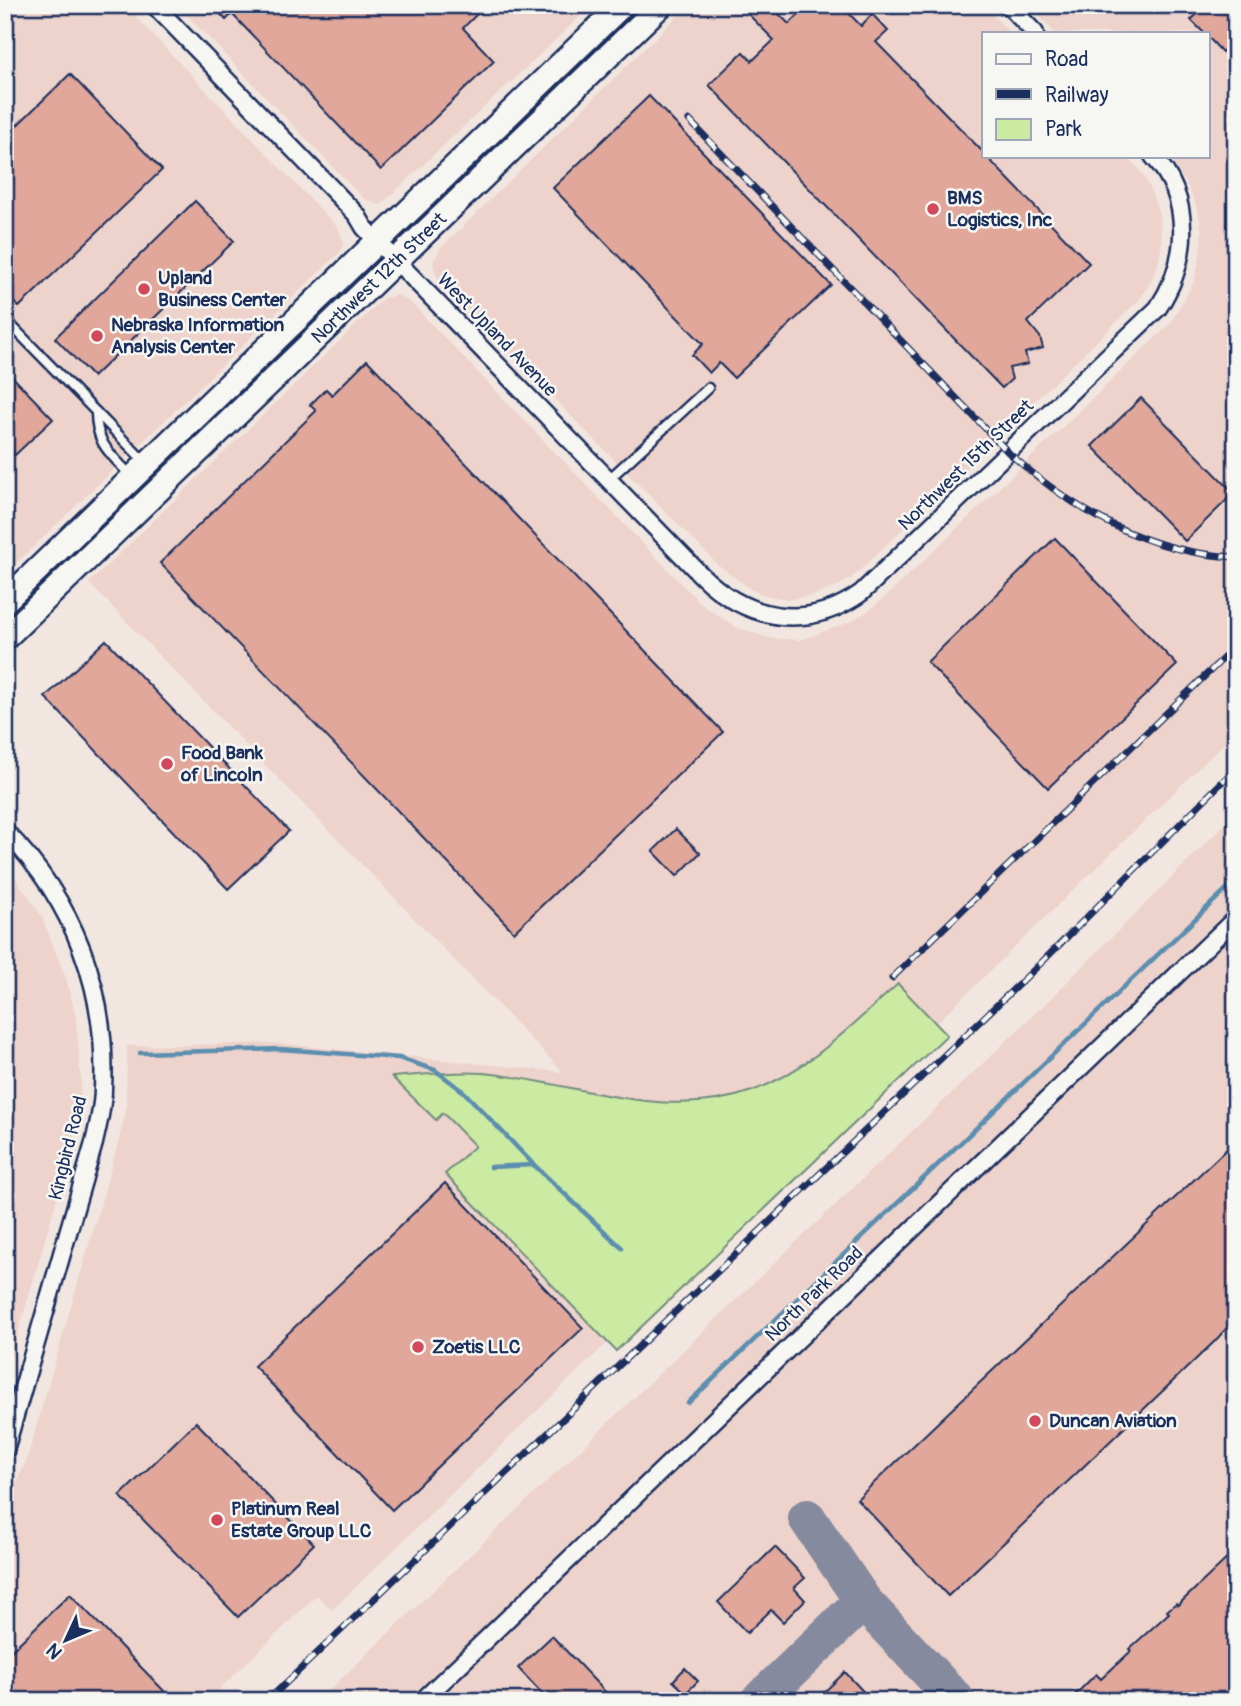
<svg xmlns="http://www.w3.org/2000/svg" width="1241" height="1706" viewBox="0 0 1241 1706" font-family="Pangolin,sans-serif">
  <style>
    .built { fill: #edd3cb }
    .green { fill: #cbeaa2; stroke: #738c80; stroke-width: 2 }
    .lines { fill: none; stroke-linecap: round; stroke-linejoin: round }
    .stream { stroke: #5b8eb0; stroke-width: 4.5 }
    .taxiway { stroke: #868a9f; stroke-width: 38 }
    .building { fill: #e0a79a; stroke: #1b2f5e; stroke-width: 2 }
    .service-casing { stroke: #1b2f5e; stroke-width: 13 }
    .minor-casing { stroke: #1b2f5e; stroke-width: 21 }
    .secondary-casing { stroke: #1b2f5e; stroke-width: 28 }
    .service { stroke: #f6f6f2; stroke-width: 8 }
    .minor { stroke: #f6f6f2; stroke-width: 16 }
    .secondary { stroke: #f6f6f2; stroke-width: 23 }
    .rail-casing { stroke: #1b2f5e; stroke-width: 7 }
    .rail { stroke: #f6f6f2; stroke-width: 4.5; stroke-dasharray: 13; stroke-linecap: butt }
    .poi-dot { fill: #d1495b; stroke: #f6f6f2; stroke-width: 2.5 }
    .labels { text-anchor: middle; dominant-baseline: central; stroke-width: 5; stroke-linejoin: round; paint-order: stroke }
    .poi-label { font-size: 19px; font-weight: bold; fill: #1b2f5e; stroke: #f6f6f2; text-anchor: start }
    .street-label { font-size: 19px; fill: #1b2f5e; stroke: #f6f6f2 }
  </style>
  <rect width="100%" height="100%" fill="#f2e6e0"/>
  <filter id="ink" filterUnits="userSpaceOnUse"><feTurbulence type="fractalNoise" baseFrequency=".0143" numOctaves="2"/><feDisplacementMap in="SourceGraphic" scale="14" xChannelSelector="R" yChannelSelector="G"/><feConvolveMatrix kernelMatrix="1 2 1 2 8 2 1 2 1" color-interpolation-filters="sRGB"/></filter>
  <g filter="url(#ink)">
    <g class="built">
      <path d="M5,5h119l214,223 6,14 -4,10 -335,322z"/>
      <path d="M177,5h415l-208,197 -5,3 -16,-7z"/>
      <path d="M689,5h294l27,28h-26v123h143l12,13 11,19 9,27 3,26 -3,21 -9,21 -11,17 -287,278 -18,10 -20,7 -24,4 -21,-3 -17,-6 -35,-26 -275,-279 -7,-12 -2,-11 7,-13z"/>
      <path d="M1029,5h207v727l-904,878 -15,-15 -110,106h-202v-193l22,-49 90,-312 9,-36 1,-65 146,-3 290,29 -474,-489 295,-285 13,-3 14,8 291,302 34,22 33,11 32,2 51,-19 20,-13 21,-18 277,-266 24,-42 6,-26 2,-26 -6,-25 -10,-22 -17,-27h39v-123h-153z"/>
      <path d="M1236,813v888h-918l733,-703z"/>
      <path d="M5,863l36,52 26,66 9,37 5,64 -2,31 -6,30 -68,235z"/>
    </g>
    <g class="green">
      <path d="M632,5h16l-106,101 -2,-1 26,-35z"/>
      <path d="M268,357l4,3 -20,27 -184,178 -6,-6z"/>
      <path d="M898,984l49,51 -331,316 -171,-177 30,-28 -32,-33 -7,7 -44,-43c30,-2 61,-6 91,-4 89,8 180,50 269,18 56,-20 102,-68 146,-107z"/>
    </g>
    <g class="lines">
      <g class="stream">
        <path d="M140,1053l141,-4 118,9 36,12 29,22 70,73 88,83"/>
        <path d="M490,1167l44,-2"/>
        <path d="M688,1403l548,-523"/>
      </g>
      <g class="taxiway">
        <path d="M807,1518l56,83 94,100"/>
        <path d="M759,1701l104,-100"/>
      </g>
    </g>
    <g class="building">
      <path d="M212,5h274l-23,23 31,33 -113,109 -149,-156 -6,6z"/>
      <path d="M757,5h13l19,19 20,-19h32l20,21 11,-12 16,17 -12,11 108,111v3h2l103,107 -61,59 12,15 3,11 -18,5 3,11 -19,4 3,11 -10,9 -293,-303 34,-33 9,9 22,-21 -26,-26z"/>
      <path d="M1207,5h29v34l-14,13 -14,-15v-4h-4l-13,-13z"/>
      <path d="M70,74l92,96 -143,137 -14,-14v-156z"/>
      <path d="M649,96l182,189 -97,93 -15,-15 -10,10 -17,-18 11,-11 -150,-156z"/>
      <path d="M195,201l39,40 -141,136 -38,-39z"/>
      <path d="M367,360l356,372 -209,200 -354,-369 156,-152 -6,-6 16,-16 6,6z"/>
      <path d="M5,369l48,50 -38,36 -10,-11z"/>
      <path d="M1141,398l93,95 -49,48 -93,-95z"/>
      <path d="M1055,538l122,127 -129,123 -121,-126z"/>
      <path d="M106,640l183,191 -61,58 -183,-192z"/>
      <path d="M676,829l24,24 -23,23 -24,-25z"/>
      <path d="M1236,1140v178l-22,24 -266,254 -91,-97z"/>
      <path d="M445,1183l138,145 -191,182 -138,-144z"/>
      <path d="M196,1422l118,122 -76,73 -118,-121z"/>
      <path d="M775,1547l30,31 -11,10 11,12 -22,22 -12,-12 -24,23 -29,-31z"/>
      <path d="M1236,1550v151h-167l27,-27 5,5 30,-28 -2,-2 40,-36 -2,-2 9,-8 2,2z"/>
      <path d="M70,1594l97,100 -7,7h-155v-44z"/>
      <path d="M552,1636l62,65h-65l-31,-33z"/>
      <path d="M685,1668l13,13 -12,12 -13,-12z"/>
      <path d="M845,1672l27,29h-57z"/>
    </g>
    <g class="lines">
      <g class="service-casing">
        <g id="service">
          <path d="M5,319l140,143"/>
          <path d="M96,412c0,33 15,42 36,65"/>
          <path d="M608,480l100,-92"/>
        </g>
      </g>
      <g class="minor-casing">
        <g id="minor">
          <path d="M154,5l203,210 7,12 14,15 323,333c46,45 105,57 160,18l297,-285c31,-47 35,-109 -5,-152"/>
          <path d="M1008,5l27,28"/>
          <path d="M5,831c69,70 103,160 98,258 0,18 -5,36 -9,54l-89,307"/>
          <path d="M422,1701l814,-783"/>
        </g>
      </g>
      <g class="secondary-casing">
        <g id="secondary">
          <path d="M5,601l617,-596"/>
          <path d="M5,638l656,-633"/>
        </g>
      </g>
      <use href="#service" class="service"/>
      <use href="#minor" class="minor"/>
      <use href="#secondary" class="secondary"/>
      <g class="rail-casing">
        <g id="rail">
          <path d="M689,120l320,333c65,58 138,100 227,104"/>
          <path d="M892,978l344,-332"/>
          <path d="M267,1701l774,-738 195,-195"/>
        </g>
      </g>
      <use href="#rail" class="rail"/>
    </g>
  </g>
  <g class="poi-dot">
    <circle cx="933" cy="209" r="7"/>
    <circle cx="144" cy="289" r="7"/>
    <circle cx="97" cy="336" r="7"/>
    <circle cx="167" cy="764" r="7"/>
    <circle cx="418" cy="1347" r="7"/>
    <circle cx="1035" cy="1421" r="7"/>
    <circle cx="217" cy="1520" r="7"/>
  </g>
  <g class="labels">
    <g class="poi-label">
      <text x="947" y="198">BMS<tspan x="947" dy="22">Logistics, Inc</tspan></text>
      <text x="158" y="278">Upland<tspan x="158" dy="22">Business Center</tspan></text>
      <text x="111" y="325">Nebraska Information<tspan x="111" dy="22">Analysis Center</tspan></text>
      <text x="181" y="753">Food Bank<tspan x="181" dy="22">of Lincoln</tspan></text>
      <text x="432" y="1347">Zoetis LLC</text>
      <text x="1049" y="1421">Duncan Aviation</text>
      <text x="231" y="1509">Platinum Real<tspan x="231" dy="22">Estate Group LLC</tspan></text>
    </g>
    <g class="street-label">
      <text transform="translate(379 278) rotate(-44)">Northwest 12th Street</text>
      <text transform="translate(497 335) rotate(46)">West Upland Avenue</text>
      <text transform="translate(966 465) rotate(-44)">Northwest 15th Street</text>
      <text transform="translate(68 1148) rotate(-76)">Kingbird Road</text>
      <text transform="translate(814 1294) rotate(-44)">North Park Road</text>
    </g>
  </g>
  <rect width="1241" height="1706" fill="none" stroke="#f6f6f2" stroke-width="28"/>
  <rect x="14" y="14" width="1213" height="1678" fill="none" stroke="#1b2f5e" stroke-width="2.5" filter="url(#ink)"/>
  <rect x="982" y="32" width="228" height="126" fill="#f6f6f2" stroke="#9ea6b7" stroke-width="2"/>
  <rect x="996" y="54" width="35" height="10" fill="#f6f6f2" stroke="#9ea6b7" stroke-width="2"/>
  <text x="1045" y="66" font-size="21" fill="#1b2f5e">Road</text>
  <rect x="996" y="89" width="35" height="10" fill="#1b2f5e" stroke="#9ea6b7" stroke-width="2"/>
  <text x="1045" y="102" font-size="21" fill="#1b2f5e">Railway</text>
  <rect x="996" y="119" width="35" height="21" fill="#cbeaa2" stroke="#9ea6b7" stroke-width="2"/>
  <text x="1045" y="136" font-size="21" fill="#1b2f5e">Park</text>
  <g transform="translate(66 1640) rotate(226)" stroke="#f6f6f2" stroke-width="5" paint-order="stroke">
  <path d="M0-5L12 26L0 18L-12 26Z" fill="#1b2f5e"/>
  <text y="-10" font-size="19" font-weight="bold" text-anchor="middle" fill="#1b2f5e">N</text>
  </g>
</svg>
